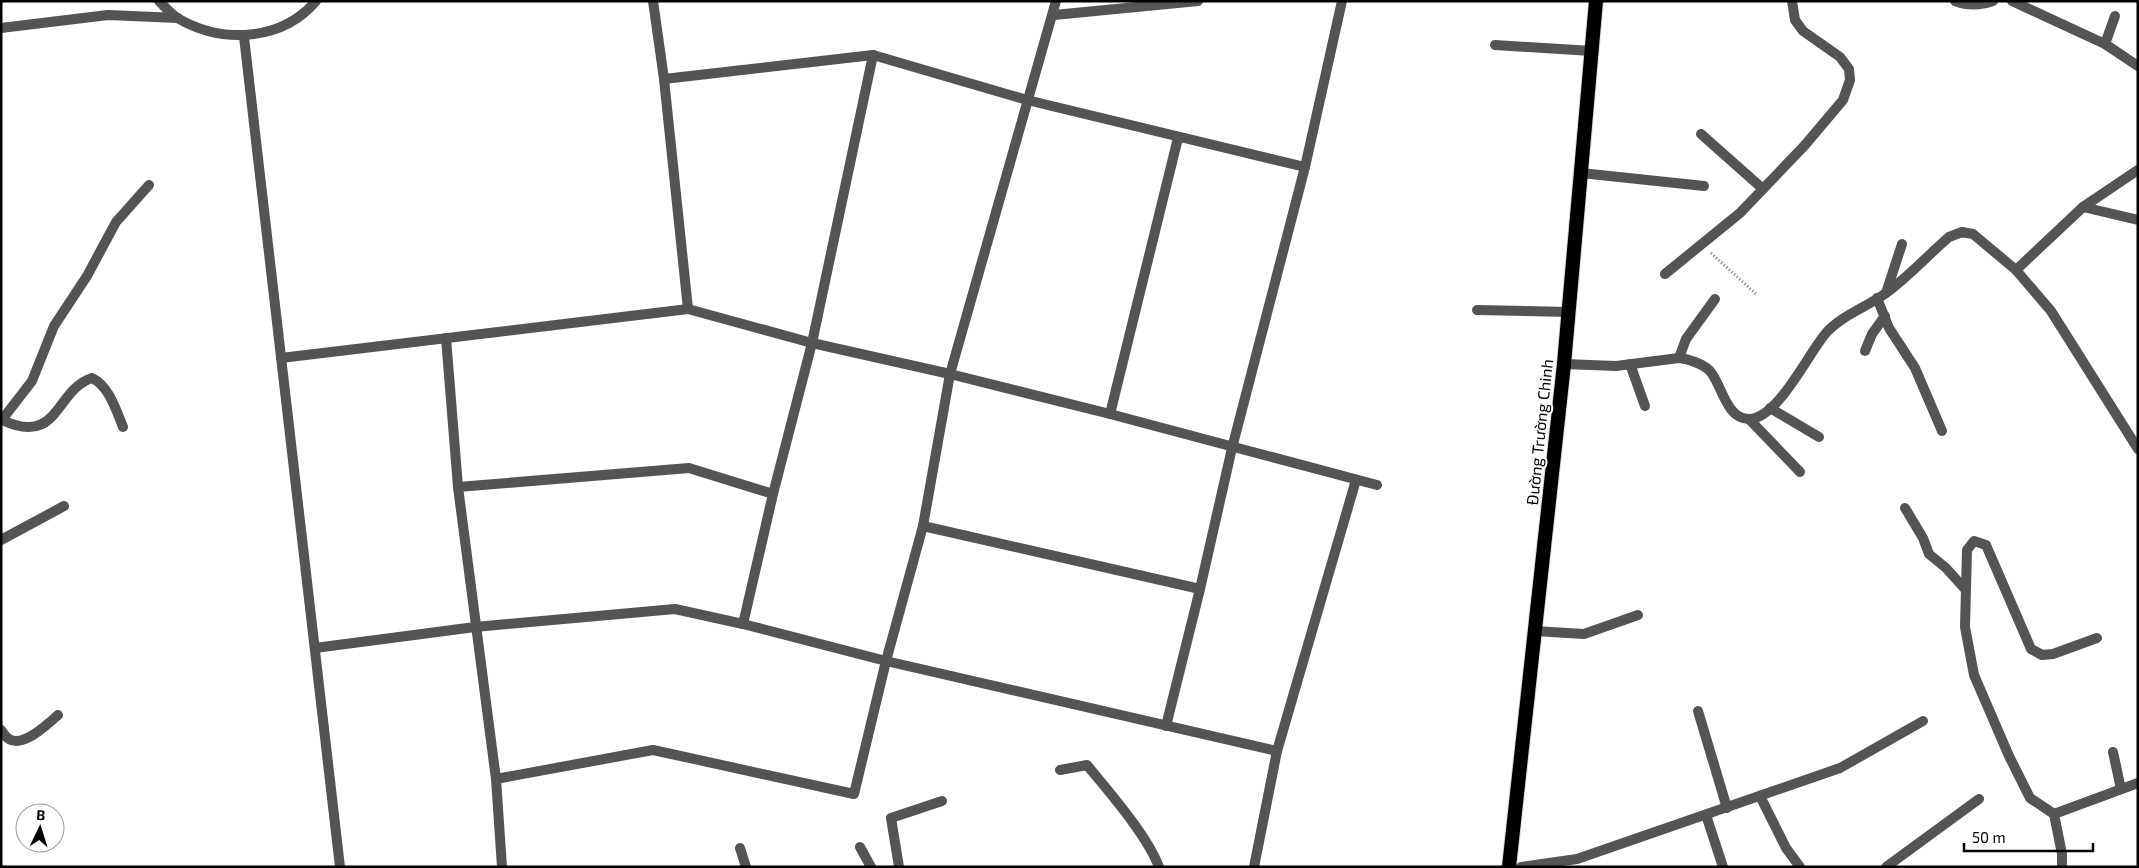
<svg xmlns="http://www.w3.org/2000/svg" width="2139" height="868" viewBox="0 0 2139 868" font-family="'Exo 2',sans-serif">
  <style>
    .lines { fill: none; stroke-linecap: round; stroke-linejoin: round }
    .trunk-casing { stroke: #dbdbdb; stroke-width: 16 }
    .path { stroke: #767676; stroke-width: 3; stroke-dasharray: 1 2.5; stroke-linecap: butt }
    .service { stroke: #545454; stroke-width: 10 }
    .minor { stroke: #545454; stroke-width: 10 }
    .tertiary { stroke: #545454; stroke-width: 10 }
    .trunk { stroke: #000; stroke-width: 14 }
    .labels { text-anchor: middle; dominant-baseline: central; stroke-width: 4; stroke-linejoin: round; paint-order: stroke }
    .street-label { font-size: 16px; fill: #000; stroke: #fff }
  </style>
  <rect width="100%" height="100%" fill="#fff"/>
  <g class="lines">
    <g class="trunk-casing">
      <path id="trunk" d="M1509,867l55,-503 32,-363"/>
    </g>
    <path class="path" d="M1711,253l45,41"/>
    <g class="service">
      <path d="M2105,44l10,-28"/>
      <path d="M1495,45l97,6"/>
      <path d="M1701,134l62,55"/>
      <path d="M1581,173l123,13"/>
      <path d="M1886,293l16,-49"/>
      <path d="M1877,298l12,30 26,40 27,63"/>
      <path d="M1477,310l92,2"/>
      <path d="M1865,351l7,-17 13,-18"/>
      <path d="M1679,358l7,-19 29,-40"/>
      <path d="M1630,364l15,42"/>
      <path d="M1770,408l49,29"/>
      <path d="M1749,419l51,53"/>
      <path d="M1905,508l18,30 6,16 17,14 19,21"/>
      <path d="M1,540l63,-34"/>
      <path d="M1535,631l49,3 54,-19"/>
      <path d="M1698,711l29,97"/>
      <path d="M2113,752l8,37"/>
      <path d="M2054,814l-24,-16 -21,-42 -35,-81 -9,-48 2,-77 7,-9 12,4 45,104 11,6 11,-1 44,-16"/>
      <path d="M1706,815l17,52"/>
      <path d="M740,848l6,19"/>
      <path d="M1886,867l93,-68"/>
    </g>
    <g class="minor">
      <path d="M653,1l11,78 24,230"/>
      <path d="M1955,1c13,5 24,5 38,0"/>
      <path d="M2012,1l93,43 33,22"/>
      <path d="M1054,15l144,-14"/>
      <path d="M244,37l96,830"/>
      <path d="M664,79l209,-24 154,45 278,67"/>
      <path d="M2083,207l55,13"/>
      <path d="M2016,270l67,-63 55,-37"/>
      <path d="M1665,274l75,-61 65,-68 38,-45 7,-20 -1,-11 -9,-12 -37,-26 -8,-11 -3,-19"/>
      <path d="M446,338l12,149 38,292 6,88"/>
      <path d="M281,358l407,-49 124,34 138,31 160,40 267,71"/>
      <path d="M1564,364l52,2 63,-8c10,1 24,6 31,13 12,14 16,48 39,48 29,0 60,-67 77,-86 16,-18 41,-26 60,-40 22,-16 42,-38 63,-56l13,-5 11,2 43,36 35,41 87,138"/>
      <path d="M1110,414l68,-276"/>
      <path d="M2,420c57,27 53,-30 90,-42 17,8 24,32 31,49"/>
      <path d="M1,421l31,-40 22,-55 33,-50 29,-54 33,-37"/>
      <path d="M458,487l231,-19 84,26"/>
      <path d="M923,526l277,63"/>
      <path d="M743,624l30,-130 39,-151 61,-288"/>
      <path d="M315,648l160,-21 200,-18 68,15 143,37 391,90"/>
      <path d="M1166,726l34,-137 32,-141 73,-281 37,-166"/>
      <path d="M1,730c2,3 5,7 8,9 14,9 39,-15 49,-24"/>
      <path d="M1060,770l27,-5c22,27 60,70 72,102"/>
      <path d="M496,779l157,-29 201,44 32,-133 37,-135 27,-152 106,-373"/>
      <path d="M1760,796l26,52 14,19"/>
      <path d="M860,847l11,20"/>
      <path d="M899,867l-8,-49 51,-17"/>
      <path d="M1254,867l23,-116 79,-271"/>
      <path d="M1521,867l56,-8 263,-91 83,-47"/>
      <path d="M2062,867v-13l-8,-40 84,-31"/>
    </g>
    <g class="tertiary">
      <path d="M159,1c6,6 13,14 20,18 44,25 103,22 137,-18"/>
      <path d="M1,28l107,-13 70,3"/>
    </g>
    <use href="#trunk" class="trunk"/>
  </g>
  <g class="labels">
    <g class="street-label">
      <text transform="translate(1539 432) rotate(-84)">Đường Trường Chinh</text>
    </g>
  </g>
  <rect width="2139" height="868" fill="none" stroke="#000000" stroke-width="5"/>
  <g transform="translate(40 828) rotate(4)"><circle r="24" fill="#ffffff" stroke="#999999"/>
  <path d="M0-4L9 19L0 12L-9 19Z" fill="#000000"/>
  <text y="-8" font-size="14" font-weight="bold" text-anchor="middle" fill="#000000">B</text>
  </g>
  <path d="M1964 843v8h129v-8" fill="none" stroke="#000000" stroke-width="2.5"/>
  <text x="1972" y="843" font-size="15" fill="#000000" stroke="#ffffff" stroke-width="4" paint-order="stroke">50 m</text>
</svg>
